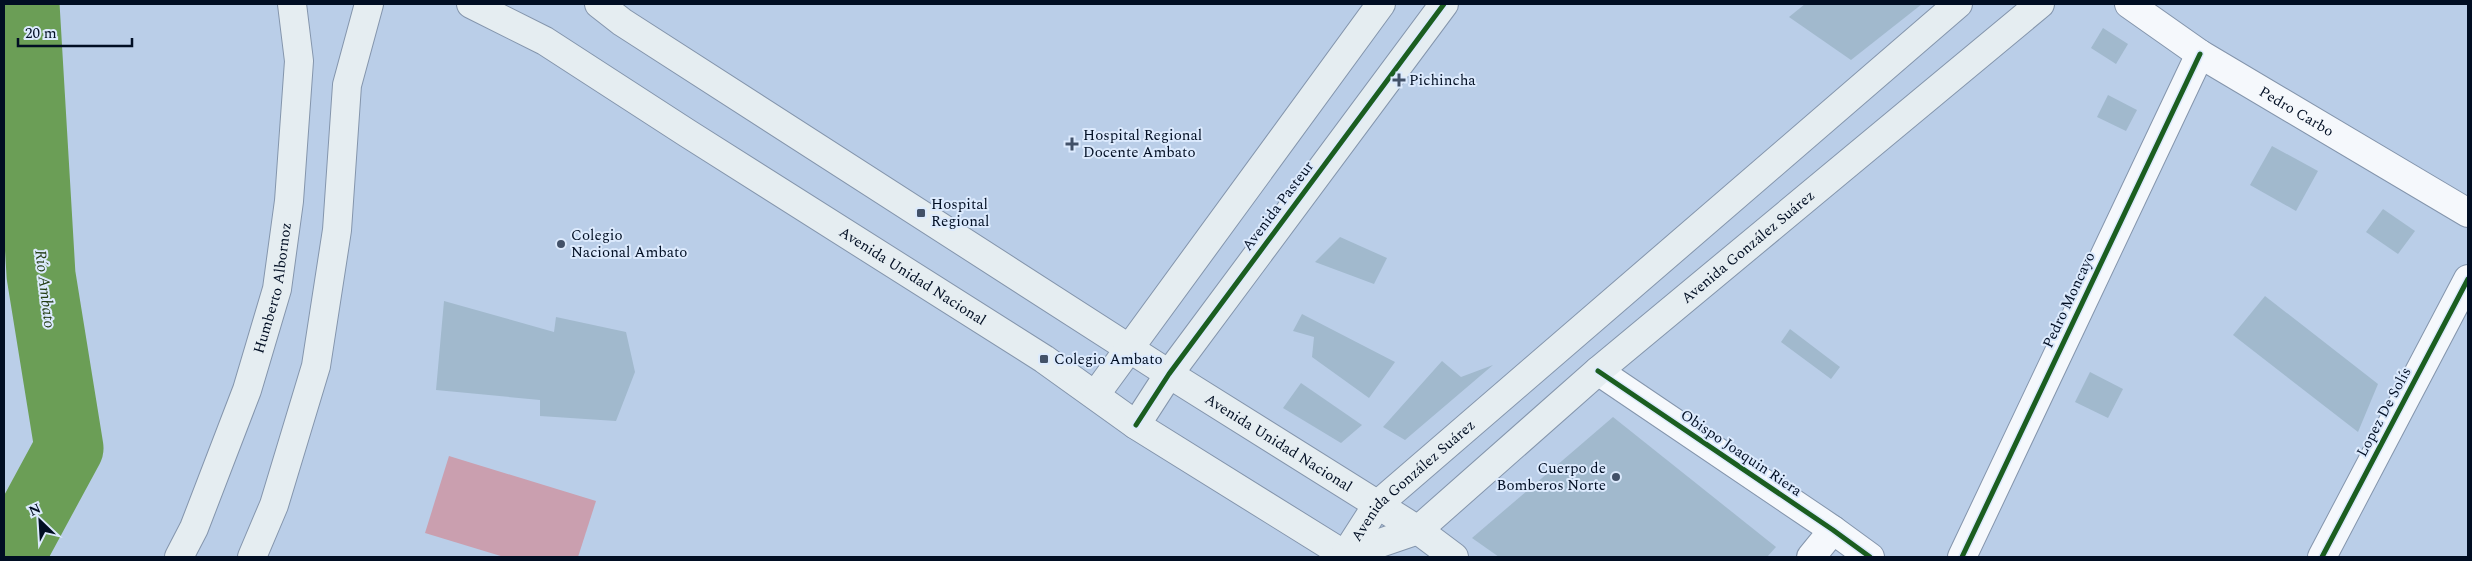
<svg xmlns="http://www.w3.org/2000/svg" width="2472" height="561" viewBox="0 0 2472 561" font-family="Spectral,serif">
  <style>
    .green { fill: #ca9faf }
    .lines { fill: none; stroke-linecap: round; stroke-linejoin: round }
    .river { stroke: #6b9e56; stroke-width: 69 }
    .building { fill: #a1b9cd }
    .street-casing { stroke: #8495ac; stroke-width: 30 }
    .secondary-casing { stroke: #8495ac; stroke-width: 30 }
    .street { stroke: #f5f8fc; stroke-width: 28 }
    .secondary { stroke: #e5edf1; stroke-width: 28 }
    .cycleway-casing { stroke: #dceafd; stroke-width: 8 }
    .cycleway { stroke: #1b5e20; stroke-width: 5 }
    .poi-dot { fill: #425168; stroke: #dceafd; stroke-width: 2 }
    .labels { text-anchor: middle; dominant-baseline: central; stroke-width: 4; stroke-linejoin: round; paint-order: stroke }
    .poi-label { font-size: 15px; fill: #010e23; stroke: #dceafd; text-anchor: start }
    .street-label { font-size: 15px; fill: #010e23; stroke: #dceafd }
    .water-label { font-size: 16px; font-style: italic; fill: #233d13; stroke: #dceafd }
  </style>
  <rect width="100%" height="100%" fill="#bacee8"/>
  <path class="green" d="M449,456l147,45 -18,56h-74l-79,-24z"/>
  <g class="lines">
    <path class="river" d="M4,553l13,-9 52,-96 -28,-173 -16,-271"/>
  </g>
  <g class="building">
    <path d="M1805,4h117l-71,56 -62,-43z"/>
    <path d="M2103,28l25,16 -12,20 -25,-16z"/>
    <path d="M2108,95l29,15 -11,21 -29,-14z"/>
    <path d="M2272,146l46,25 -22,40 -46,-26z"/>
    <path d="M2383,209l32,22 -17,23 -32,-22z"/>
    <path d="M1340,237l47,21 -13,26 -59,-22z"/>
    <path d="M2265,296l113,88 -20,48 -125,-97z"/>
    <path d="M444,301l110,31 2,-15 70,15 9,40 -19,49 -76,-5v-16l-104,-10z"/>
    <path d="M1302,314l93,48 -26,36 -57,-41 2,-20 -21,-6z"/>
    <path d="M1790,329l50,38 -9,12 -50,-37z"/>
    <path d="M1442,361l19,16 32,-12 -88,75 -22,-13z"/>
    <path d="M2090,372l33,17 -15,29 -33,-16z"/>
    <path d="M1301,383l61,42 -21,18 -58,-35z"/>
    <path d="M1613,417l163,130 -9,10h-268l-27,-19z"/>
  </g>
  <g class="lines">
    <g class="street-casing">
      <g id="street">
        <path id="s1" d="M2129,4l71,50 268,159"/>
        <path d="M1598,371l235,159 37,27"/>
        <path d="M1811,557l22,-27"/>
        <path d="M1962,557l238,-503"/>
        <path d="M2322,557l146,-278"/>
      </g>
    </g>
    <g class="secondary-casing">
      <g id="secondary">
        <path id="s2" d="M471,4l74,37 142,92 357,226 92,66 212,132"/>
        <path id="s3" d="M599,4l23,18 547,352 249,156 36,27"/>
        <path d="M1096,394l285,-390"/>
        <path d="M1136,425l33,-51 275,-370"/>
        <path id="s4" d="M1345,555l73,-25 180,-159 442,-367"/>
        <path id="s5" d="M1345,555l32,-50 581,-501"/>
        <path id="s6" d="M179,557l15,-29 53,-138 30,-101 12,-88 10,-140 -7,-57"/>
        <path d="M252,557l22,-52 42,-139 21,-136 10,-145 22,-81"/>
      </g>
    </g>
    <use href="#street" class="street"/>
    <use href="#secondary" class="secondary"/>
    <g class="cycleway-casing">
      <g id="cycleway">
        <path d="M1598,371l235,159 37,27"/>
        <path d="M1136,425l33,-51 275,-370"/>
        <path d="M1962,557l238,-503"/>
        <path d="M2322,557l146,-278"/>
      </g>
    </g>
    <use href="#cycleway" class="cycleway"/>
  </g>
  <g class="poi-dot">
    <path d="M1396.5 72.5h5v5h5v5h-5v5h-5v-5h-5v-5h5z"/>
    <path d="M1069.5 136.5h5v5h5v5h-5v5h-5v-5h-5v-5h5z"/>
    <rect x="916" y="208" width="10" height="10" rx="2.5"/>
    <circle cx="561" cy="244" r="5"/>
    <rect x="1039" y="354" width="10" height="10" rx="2.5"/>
    <circle cx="1616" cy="477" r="5"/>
  </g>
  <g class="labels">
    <g class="poi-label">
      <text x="1409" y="80">Pichincha</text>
      <text x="1083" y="135">Hospital Regional<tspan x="1083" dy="17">Docente Ambato</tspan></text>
      <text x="931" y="204">Hospital<tspan x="931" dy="17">Regional</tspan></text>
      <text x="571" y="235">Colegio<tspan x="571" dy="17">Nacional Ambato</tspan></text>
      <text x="1054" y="359">Colegio Ambato</text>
      <text x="1606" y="468" text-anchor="end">Cuerpo de<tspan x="1606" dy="17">Bomberos Norte</tspan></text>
    </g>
    <g class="street-label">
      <text stroke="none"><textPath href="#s1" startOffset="199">Pedro Carbo</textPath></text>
      <text transform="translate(1278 206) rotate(-53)">Avenida Pasteur</text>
      <text stroke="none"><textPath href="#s4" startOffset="512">Avenida González Suárez</textPath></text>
      <text stroke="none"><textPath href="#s2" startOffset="519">Avenida Unidad Nacional</textPath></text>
      <text stroke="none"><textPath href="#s6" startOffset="286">Humberto Albornoz</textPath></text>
      <text transform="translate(2069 300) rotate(-65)">Pedro Moncayo</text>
      <text transform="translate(2384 412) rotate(-62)">Lopez De Solís</text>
      <text stroke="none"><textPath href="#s3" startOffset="809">Avenida Unidad Nacional</textPath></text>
      <text transform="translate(1741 453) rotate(34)">Obispo Joaquin Riera</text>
      <text stroke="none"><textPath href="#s5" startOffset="102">Avenida González Suárez</textPath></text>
    </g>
    <g class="water-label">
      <text transform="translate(45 289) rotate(83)">Río Ambato</text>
    </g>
  </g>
  <rect width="2472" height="561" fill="none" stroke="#010e23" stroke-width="10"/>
  <g transform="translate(40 521) rotate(335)" stroke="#dceafd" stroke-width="4" paint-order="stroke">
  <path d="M0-4L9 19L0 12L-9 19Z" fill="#010e23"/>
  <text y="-8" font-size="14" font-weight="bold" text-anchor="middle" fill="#010e23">N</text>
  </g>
  <path d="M18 38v8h114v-8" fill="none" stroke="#010e23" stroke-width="2.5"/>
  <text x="25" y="38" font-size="15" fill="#010e23" stroke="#dceafd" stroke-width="4" paint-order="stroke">20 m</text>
</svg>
